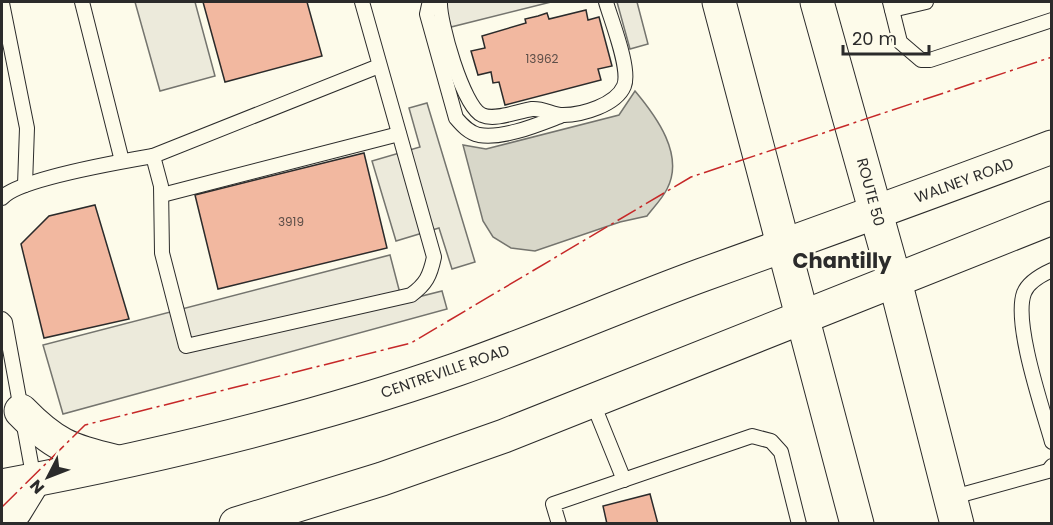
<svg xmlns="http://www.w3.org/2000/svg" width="1053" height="525" viewBox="0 0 1053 525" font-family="Poppins,sans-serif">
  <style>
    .parking { fill: #eceadb; stroke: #74746e; stroke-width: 1.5 }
    .water { fill: #d8d7c9; stroke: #74746e; stroke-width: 1.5 }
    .building { fill: #f2b8a0; stroke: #2b2b2b; stroke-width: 1.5 }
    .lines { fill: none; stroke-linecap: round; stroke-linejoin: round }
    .service-casing { stroke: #2b2b2b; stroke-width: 16 }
    .primary-casing { stroke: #2b2b2b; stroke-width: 35 }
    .trunk-casing { stroke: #2b2b2b; stroke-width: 35 }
    .service { stroke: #fdfbea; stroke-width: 14 }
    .primary { stroke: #fdfbea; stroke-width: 33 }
    .trunk { stroke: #fdfbea; stroke-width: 33 }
    .power { stroke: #c62828; stroke-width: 1.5; stroke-dasharray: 21 4.5 3 4.5; stroke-linecap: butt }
    .labels { text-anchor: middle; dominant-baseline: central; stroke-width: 4.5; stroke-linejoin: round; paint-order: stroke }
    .number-label { font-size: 12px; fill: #5d4e48 }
    .street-label { font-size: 15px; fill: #2b2b2b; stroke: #fdfbea }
    .district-label { font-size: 21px; font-weight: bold; fill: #2b2b2b; stroke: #fdfbea }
  </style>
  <rect width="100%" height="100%" fill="#fdfbea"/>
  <g class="parking">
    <path d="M135,2h60l20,74 -55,15z"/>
    <path d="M444,2h107l-100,25z"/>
    <path d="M617,2h20l11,42 -18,5z"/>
    <path d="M427,103l48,159 -23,7 -13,-41 -43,13 -24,-80 48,-14 -11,-39z"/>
    <path d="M390,255l12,46 40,-10 5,18 -384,105 -20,-69z"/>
  </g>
  <path class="water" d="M635,91c21,25 50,64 32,98 -5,10 -14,19 -20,27l-27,6 -85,29 -24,-3 -18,-11 -10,-16 -20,-76 23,4 133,-34z"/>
  <g class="building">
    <path d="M203,2h104l15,54 -97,26z"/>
    <path d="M586,10l2,10 11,-3 13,49 -14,3 3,11 -96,25 -6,-23 -6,1 -2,-11 -13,3 -7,-24 14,-3 -3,-12 44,-13 -1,-4 13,-3 9,-3 2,6z"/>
    <path d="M364,153l23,95 -169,41 -23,-94z"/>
    <path d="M95,205l34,114 -85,19 -23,-94 28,-28z"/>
    <path d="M650,494l8,30h-51l-4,-18z"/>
  </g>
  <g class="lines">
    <g class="service-casing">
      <g id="service">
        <path d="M82,2l40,159"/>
        <path d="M362,2l72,255c-4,19 -8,27 -23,38l-225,51 -24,-93 -1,-67 -8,-30 226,-90"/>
        <path d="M434,2l-5,3 -2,9 29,104c6,7 13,15 23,17 26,4 60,-11 84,-20"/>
        <path d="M440,2c-1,19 23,105 42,113 13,6 36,-4 50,-6 11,-1 21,6 31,6 19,0 53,-10 61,-29 7,-17 -13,-66 -18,-84"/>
        <path d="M890,2l10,40 21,18h9l122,-40"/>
        <path d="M2,3l25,125 -2,57"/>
        <path d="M892,10l34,-8"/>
        <path d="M162,195l237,-61"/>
        <path d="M2,198c16,-19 122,-37 151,-42"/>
        <path d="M1052,270c-11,5 -24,12 -28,23 -11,30 19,117 28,149"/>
        <path d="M2,319l3,3 29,158"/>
        <path d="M592,401l32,79"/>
        <path d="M950,498l98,-27 4,-5"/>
        <path d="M559,524l-6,-20 199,-68 19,5 10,11 18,72"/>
      </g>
    </g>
    <g class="primary-casing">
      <g id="primary">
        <path d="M21,411c32,33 49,40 93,50"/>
        <path d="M2,486c155,-29 307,-65 456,-117 83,-29 162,-64 244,-94 117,-42 233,-84 350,-128"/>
        <path d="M2,522l13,-11 19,-31"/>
        <path d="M236,524l146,-45 122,-43 548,-218"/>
      </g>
    </g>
    <g class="trunk-casing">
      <g id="trunk">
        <path d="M719,2l138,522"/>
        <path d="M817,2l78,279 62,243"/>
      </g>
    </g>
    <use href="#service" class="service"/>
    <use href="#primary" class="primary"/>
    <use href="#trunk" class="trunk"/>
    <path class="power" d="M2,507l83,-82 326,-82 280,-166 361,-120"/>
  </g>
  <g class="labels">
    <g class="number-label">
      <text x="542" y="58">13962</text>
      <text x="291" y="221">3919</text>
    </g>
    <g class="street-label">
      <text transform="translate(964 180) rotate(-20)">WALNEY ROAD</text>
      <text transform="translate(871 192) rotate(75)">ROUTE 50</text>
      <text transform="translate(445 371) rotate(-19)">CENTREVILLE ROAD</text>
    </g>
    <g class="district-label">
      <text x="842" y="260">Chantilly</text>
    </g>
  </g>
  <rect width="1053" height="525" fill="none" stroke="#2b2b2b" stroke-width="6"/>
  <g transform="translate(48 477) rotate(228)" stroke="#fdfbea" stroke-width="4.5" paint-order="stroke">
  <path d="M0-4.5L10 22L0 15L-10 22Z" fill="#2b2b2b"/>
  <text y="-9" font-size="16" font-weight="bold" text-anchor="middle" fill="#2b2b2b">N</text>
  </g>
  <path d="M843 45v9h86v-9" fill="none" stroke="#2b2b2b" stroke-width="3"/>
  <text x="852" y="45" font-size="18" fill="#2b2b2b" stroke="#fdfbea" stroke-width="4.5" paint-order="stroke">20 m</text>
</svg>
